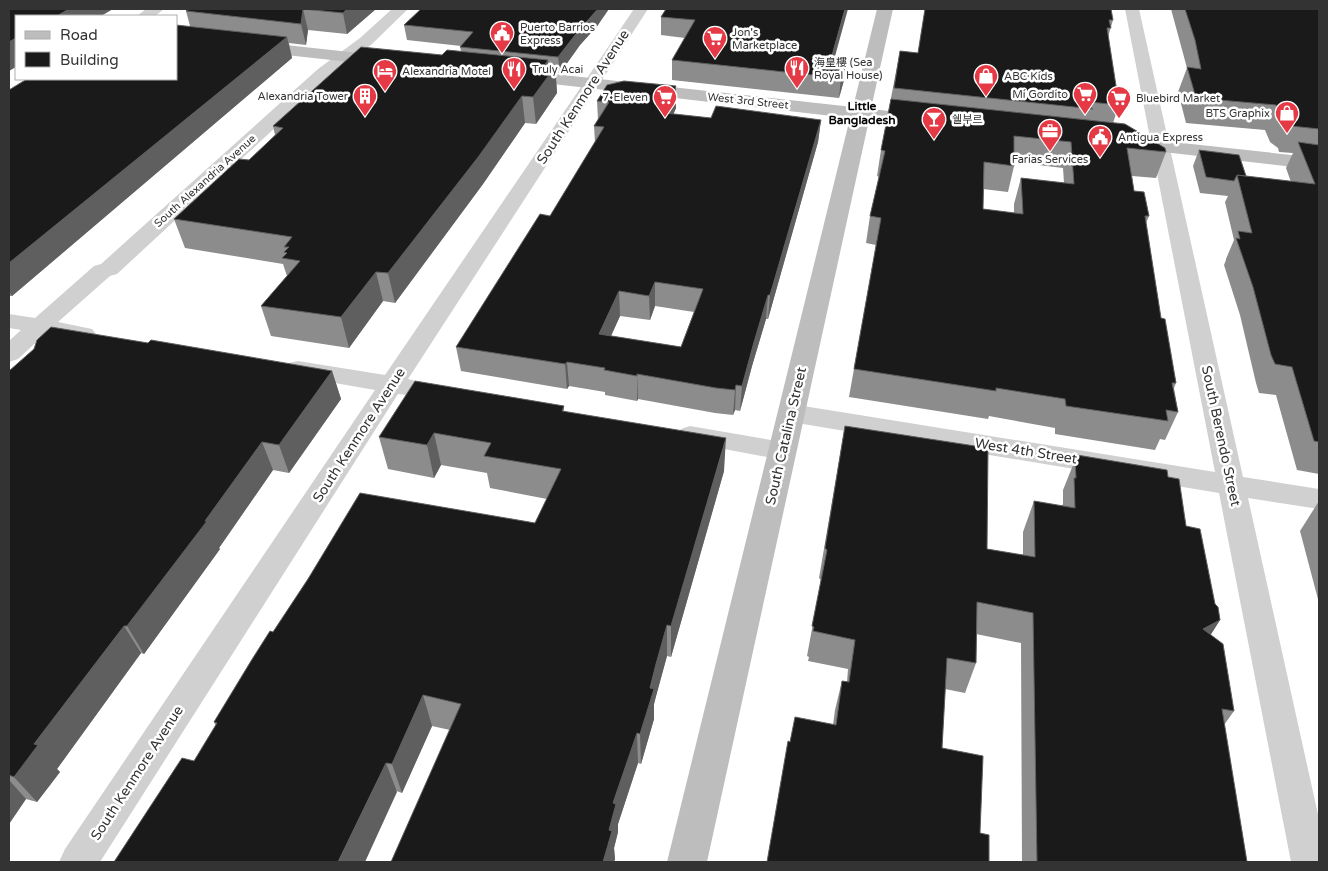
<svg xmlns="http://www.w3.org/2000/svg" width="1328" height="871" viewBox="0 0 1328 871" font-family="'Varela Round','Noto Sans SC','Noto Sans KR',sans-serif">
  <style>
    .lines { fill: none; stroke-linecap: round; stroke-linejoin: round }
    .street { fill: #d0d0d0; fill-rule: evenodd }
    .secondary { fill: #bdbdbd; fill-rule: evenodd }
    .wall { fill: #8c8c8c; fill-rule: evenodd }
    .shaded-wall { fill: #5f5f5f }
    .building { fill: #1a1a1a; stroke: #5f5f5f; fill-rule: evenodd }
    .labels { text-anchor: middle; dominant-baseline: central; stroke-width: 5; stroke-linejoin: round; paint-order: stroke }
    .far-poi-label { font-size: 11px; fill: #333; stroke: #fff; text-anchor: start }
    .far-street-label { font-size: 11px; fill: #333; stroke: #fff }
    .far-neighbourhood-label { font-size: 12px; font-weight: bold; fill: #000; stroke: #fff }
    .street-label { font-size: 14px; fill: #333; stroke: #fff }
  </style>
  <rect width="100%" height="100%" fill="#fff"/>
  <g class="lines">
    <g class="street">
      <path d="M146,9h18l-9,7h-18z"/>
      <path d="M392,9h16l-36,35 -42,33 -213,197 -7,2 -52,46 34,7 4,5 -4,5 -8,2 -39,-7 -27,25 -9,3v-21l12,-11 -12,-2v-14l26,4 59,-52 7,-2 217,-195 42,-31z"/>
      <path d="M634,9h14l-240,370 8,2 3,6 -3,6 -9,2 -9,-1 -298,468h-41l6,-13 310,-459 -86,-15 -3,-6 3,-6 9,-2 87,14z"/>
      <path d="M1125,9h14l104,468 76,12v20l-71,-11 71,321v43h-28l-72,-369 -428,-71 -9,-3 -4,-6 4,-6 9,-3 424,68z"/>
      <path d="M690,426l93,16 9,2 4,7 -4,7 -9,2 -102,-19 -4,-6 4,-6z"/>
    </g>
    <g class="secondary">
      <path d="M877,9h16l-22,100 54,6 7,2 2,4 -2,4 -7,2 -56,-7 -162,742h-40l183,-744 -332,-38 -6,-1 -3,-4 3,-4 6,-1 335,37z"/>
      <path d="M176,33l210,23 6,1 3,4 -3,4 -6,1 -210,-23z"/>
      <path d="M1127,137l192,21v12l-199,-23 -3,-4 3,-4z"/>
    </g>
  </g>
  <g class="wall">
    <path d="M189,9h187l-29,25 -39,-4 -2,15 -17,-2 3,15 -280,238h-3v-206l181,-64 -4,-15z"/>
    <path d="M666,9l168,51 10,20 -5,18 -167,-18v-20l13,-22 -24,-3v-18z"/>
    <path d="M925,9l188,11 -5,17 11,68 -6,18 53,29 -10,26 -24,-2 2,15 15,25 -3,7 15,95 15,65 -2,5 4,24 -13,28 -5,-1 -5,11 -100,-16v-6l-66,-12 -1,3 -139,-22 27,-152 -10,-2 4,-27 9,-39 -2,-1 4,-26 19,-99 18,2zM1014,162l49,6 1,15 -43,-5 -7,26v9l-31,-4v-20l25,3 6,-26z"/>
    <path d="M1171,9h148v465l-22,-4 -21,-75 -17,-2 -3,-10 -16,-68 -16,-50 2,-5v-1l8,-19 -9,-38 3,-6 -28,-3 -7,-27 6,-16 47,27 45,5 -5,-14 7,-15 -14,-1 -1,-4 -8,-6 -5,-12 -79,-7 -8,-31 9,-24z"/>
    <path d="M404,25h194l-18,20 -20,28h-4l1,20 -21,31 -11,-1 -42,61 -88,119 -12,-2 -34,47 -78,-12 -10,-30 26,-30 -4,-12 -98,-16 -11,-29 75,-59 26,-25 -2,-9 169,-71 19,-4 -1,-4 1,-1 -54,-6z"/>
    <path d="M676,86v22l-3,6 38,4 110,2 -3,22 -50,177h-2l-14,47 -12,45 -5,-1 -2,5 -18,-2 -77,-14 -1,2 -32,-6v-3l-36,-6 -2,3 -106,-18 -5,-24 94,-131 45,-74 -1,-16 4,-6 -1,-19zM655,306l39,6 -13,35 -70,-11 9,-20 30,4z"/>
    <path d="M148,343l184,28 9,28 -52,74 -16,-3 -54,78 1,1 -76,105 -3,-1 -84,116 3,3 -23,30 -11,-3 -17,25v-453z"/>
    <path d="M564,406v5l160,60 -53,186 -4,-1 -11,39 -2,9v15l-13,45 -3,-1 -20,61v8l-4,16 1,11 -1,3h-223l59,-132 -18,-4 -30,67 -186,-67 -2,-4 59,-90 262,-109 12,-24 -57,-11 -3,-15 -46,-8 -7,13 -46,-9 -9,-32z"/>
    <path d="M845,426l142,123 36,6v-23l11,-31 28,5 1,-2v-14l14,-35 91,22 52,143 -9,14 23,77 -10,14 23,137h-225l-1,-219 -45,-9v29l-11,30 -20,-4 -3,59 38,85 9,29 -199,-120 43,-17 2,-15 7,-29 5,1 1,-13 -40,-8 1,-4 -2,-1 14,-76 -2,-2z"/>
    <path d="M1319,501v102l-19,-72z"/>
  </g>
  <g class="shaded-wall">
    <path d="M69,9h44l-12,7h-44z"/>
    <path d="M303,9l5,21 -2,15 -5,-21z"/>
    <path d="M347,9h29l-29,25 -4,-21z"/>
    <path d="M598,9h11l-11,16 -18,20 -20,28 -2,-16 21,-27z"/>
    <path d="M845,9h3l-19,69 2,-19z"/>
    <path d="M287,37l5,21 -280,238 -3,-5v-28z"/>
    <path d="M16,38v29l-7,4v-29z"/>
    <path d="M548,60l1,16 6,-9 2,26 -21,31 -3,-27 11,-31z"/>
    <path d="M846,61l-2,19 -5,18 2,-20z"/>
    <path d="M676,86v22l-11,27v-22z"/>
    <path d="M522,96l3,27 -42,61 -88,119 -7,-30z"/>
    <path d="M821,120l-3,22 -50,177 2,-24z"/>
    <path d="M376,272l7,29 -34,47 -8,-31z"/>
    <path d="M655,282v24l-5,14 -1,-24z"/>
    <path d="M619,291l1,25 -19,42 -2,-24z"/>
    <path d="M768,295l-2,24 -14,47 -12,45 2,-25 12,-44z"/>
    <path d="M567,362l2,24 -2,3 -2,-25z"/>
    <path d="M332,371l9,28 -52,74 -10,-28z"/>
    <path d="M637,374l1,25 -1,2z"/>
    <path d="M736,385l-1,25 -2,5 2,-25z"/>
    <path d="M434,433l7,32 -7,13 -7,-33z"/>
    <path d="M726,438l-2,33 -53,186v-31z"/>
    <path d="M262,442l11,28 -54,78 1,1 -76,105 -17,-28 78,-105z"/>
    <path d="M1220,620l-19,30 2,-21z"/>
    <path d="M667,625v31l-13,48v15l-13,45 -1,-30 16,-70z"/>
    <path d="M124,626l17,27 -84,116 3,3 -23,30 -23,-25 20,-33z"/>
    <path d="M423,695l9,31 -30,67 -10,-29z"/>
    <path d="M637,733l1,30 -20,61v8l-4,16 1,11 -1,3h-11l10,-59z"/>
    <path d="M386,763l11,29 -32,70h-27z"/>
    <path d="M9,780l17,19 -17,25z"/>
  </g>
  <g class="building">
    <path d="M9,9h60l-12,7h-41v22l-7,4z"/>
    <path d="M189,9h158l-4,4 -40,-4 -2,15 -115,-13z"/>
    <path d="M421,9h177l-19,21 -21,27 -98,-10 13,-15 -69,-7z"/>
    <path d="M666,9h179l-14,50 15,2 -5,17 -169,-18 23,-40 -34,-3z"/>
    <path d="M925,9h186l2,11h-4l2,8h-4l12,77 -39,-4 13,8 -199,-21 6,-37 18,2z"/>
    <path d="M1185,9h134v120l-28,-3 -1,-4 -9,-5 -5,-12 -80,-7 -9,-31 14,2 -6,-29z"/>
    <path d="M176,25l111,12 -278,226v-173l18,-11h149z"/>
    <path d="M361,47l81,8 5,-5 101,10 -4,6 11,1 -22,30 -11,-1 -43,60 -91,117 -12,-1 -35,45 -80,-11 39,-45 -18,-3 5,-5 -3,-1 5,-5h-5l8,-10 -118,-18 65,-60 10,1 34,-32 -10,-2z"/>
    <path d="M624,81l52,5 -11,27 46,5 5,-12 105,14 -51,175h-2l-14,47 -12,44 -6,-1 -1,5 -19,-2 -79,-14v2l-33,-6 1,-2 -38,-6 -2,2 -109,-17 84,-133 10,2 54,-89 -10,-1 15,-24 -12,-1 10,-16zM655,282l48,7 -22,58 -82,-13 20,-43 30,5z"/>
    <path d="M891,99l234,25 40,24 1,4 -39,-4 7,43 10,1 5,24h-4l16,102 4,1 11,64h-4l6,29 -12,-2 2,11 -102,-15 -1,-7 -69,-11v3l-142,-22 27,-151 -11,-2 15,-65 -4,-1zM1014,136l57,6 3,42 -53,-6 2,36 -40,-5 1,-47 30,4z"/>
    <path d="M1298,142l21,3v297l-5,-1 -22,-74 -17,-3 -4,-9 -18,-68 -17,-49 4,1 -2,-8 14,2 -15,-58 78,9z"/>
    <path d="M1199,150l40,5 7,21 -9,-1 -3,6 -28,-4z"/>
    <path d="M51,327l97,16 3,-3 181,31 -53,74 -17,-3 -57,79h2l-80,105h-3l-90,118 4,1 -24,32 -5,-2v-404l25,-22 3,-9z"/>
    <path d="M415,381l149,25 -2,5 164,27 -55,188 -4,-1 -11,39 -6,24 4,1 -14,45 -3,-1 -24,70 3,1 -7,26 3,1 -9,31h-212l70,-158 -38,-9 -31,69 -6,-1 -48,99h-224l68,-104 12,3 23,-38 -3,-1 37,-61 19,-30 3,1 35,-53 52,-86 175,30 26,-54 -77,-13 7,-13 -57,-10 -7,12 -48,-8z"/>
    <path d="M845,426l143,22 -1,101 48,8 -1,-56 41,7 -1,-30h2l-1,-19 3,1 -1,-5 90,15 1,7 11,2 7,47 14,3 15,75 3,3 2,13 -17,9 20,15 11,67 -12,-2 25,153h-210l-4,-249 -56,-11 -1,61 -29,-5 -5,90 41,8 -3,77 9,2v27h-222l21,-121 2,1 5,-25 41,8 6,-44 7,1 6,-42 -42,-9 1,-4 -2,-1 15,-76 -2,-2z"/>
  </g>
  <defs>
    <g id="civic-pin" transform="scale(1.25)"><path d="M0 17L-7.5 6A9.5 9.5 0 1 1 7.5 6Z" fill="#e63946" stroke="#fff"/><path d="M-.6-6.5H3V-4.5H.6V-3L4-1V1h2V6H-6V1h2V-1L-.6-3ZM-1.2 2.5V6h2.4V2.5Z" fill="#fff"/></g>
    <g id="supermarket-pin" transform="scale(1.25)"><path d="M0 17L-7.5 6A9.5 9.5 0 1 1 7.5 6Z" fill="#e63946" stroke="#fff"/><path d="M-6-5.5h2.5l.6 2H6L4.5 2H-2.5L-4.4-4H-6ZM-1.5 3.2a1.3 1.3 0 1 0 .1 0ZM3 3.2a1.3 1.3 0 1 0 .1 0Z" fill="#fff"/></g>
    <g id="restaurant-pin" transform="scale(1.25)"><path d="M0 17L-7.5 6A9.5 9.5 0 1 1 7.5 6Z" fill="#e63946" stroke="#fff"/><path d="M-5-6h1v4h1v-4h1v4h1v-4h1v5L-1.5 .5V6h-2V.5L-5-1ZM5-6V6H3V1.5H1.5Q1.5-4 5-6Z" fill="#fff"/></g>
    <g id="hotel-pin" transform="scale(1.25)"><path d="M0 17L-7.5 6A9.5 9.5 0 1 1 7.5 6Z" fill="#e63946" stroke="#fff"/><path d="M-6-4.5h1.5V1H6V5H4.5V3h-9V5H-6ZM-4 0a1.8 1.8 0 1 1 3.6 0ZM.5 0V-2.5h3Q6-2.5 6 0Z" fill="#fff"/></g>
    <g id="shop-pin" transform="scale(1.25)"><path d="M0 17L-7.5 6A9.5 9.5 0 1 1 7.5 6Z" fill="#e63946" stroke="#fff"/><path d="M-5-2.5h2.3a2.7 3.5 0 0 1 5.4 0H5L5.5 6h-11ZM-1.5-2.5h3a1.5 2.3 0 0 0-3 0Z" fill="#fff"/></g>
    <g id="building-pin" transform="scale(1.25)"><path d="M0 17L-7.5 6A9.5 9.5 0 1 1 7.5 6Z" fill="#e63946" stroke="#fff"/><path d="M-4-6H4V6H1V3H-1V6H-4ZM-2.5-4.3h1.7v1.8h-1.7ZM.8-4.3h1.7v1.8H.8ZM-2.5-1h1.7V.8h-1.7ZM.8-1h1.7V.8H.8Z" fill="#fff"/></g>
    <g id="bar-pin" transform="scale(1.25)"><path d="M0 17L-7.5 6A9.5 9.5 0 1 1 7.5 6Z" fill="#e63946" stroke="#fff"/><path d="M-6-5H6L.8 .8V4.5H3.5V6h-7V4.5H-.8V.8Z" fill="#fff"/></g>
    <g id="office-pin" transform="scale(1.25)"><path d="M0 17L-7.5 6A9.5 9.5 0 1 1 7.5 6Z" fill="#e63946" stroke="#fff"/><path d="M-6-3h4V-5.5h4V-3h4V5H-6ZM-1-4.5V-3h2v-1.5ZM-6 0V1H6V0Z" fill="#fff"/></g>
  </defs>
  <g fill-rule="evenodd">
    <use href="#civic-pin" x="502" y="33"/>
    <use href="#supermarket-pin" x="715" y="38"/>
    <use href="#restaurant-pin" x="797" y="68"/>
    <use href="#restaurant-pin" x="514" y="69"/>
    <use href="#hotel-pin" x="385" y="71"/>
    <use href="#shop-pin" x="986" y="76"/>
    <use href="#supermarket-pin" x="1085" y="94"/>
    <use href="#building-pin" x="365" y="96"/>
    <use href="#supermarket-pin" x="665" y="97"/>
    <use href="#supermarket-pin" x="1119" y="98"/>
    <use href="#shop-pin" x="1287" y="113"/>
    <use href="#bar-pin" x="934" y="119"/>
    <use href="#office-pin" x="1050" y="131"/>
    <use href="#civic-pin" x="1100" y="137"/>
  </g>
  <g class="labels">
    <g class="far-poi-label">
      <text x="520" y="27">Puerto Barrios<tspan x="520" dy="13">Express</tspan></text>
      <text x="732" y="32">Jon's<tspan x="732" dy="13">Marketplace</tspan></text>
      <text x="814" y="62">海皇樓 (Sea<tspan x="814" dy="13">Royal House)</tspan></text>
      <text x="532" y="69">Truly Acai</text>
      <text x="402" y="71">Alexandria Motel</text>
      <text x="1004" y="76">ABC Kids</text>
      <text x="1068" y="94" text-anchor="end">Mi Gordito</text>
      <text x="348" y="96" text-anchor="end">Alexandria Tower</text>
      <text x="648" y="97" text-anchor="end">7-Eleven</text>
      <text x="1136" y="98">Bluebird Market</text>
      <text x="1270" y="113" text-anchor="end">BTS Graphix</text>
      <text x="952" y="119">쉘부르</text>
      <text x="1118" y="137">Antigua Express</text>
      <text x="1050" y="159" text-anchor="middle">Farias Services</text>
    </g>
    <g class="far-street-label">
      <text transform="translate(748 101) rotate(6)">West 3rd Street</text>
      <text transform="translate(205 181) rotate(-42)">South Alexandria Avenue</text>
    </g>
    <g class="far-neighbourhood-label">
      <text x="862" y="106">Little<tspan x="862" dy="14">Bangladesh</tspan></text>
    </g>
    <g class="street-label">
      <text transform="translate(583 97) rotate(-57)">South Kenmore Avenue</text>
      <text transform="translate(359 435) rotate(-57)">South Kenmore Avenue</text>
      <text transform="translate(786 436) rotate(-77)">South Catalina Street</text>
      <text transform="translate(1221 436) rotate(78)">South Berendo Street</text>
      <text transform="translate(1026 451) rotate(9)">West 4th Street</text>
      <text transform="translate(137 773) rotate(-57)">South Kenmore Avenue</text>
    </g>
  </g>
  <rect width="1328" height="871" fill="none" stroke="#333333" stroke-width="20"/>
  <rect x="15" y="15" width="162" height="65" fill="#ffffff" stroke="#adadad"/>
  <rect x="25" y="31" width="25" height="8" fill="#bdbdbd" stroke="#adadad"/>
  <text x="60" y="40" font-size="15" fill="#333333">Road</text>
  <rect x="25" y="52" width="25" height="15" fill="#1a1a1a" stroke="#adadad"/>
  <text x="60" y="65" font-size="15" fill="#333333">Building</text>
</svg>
